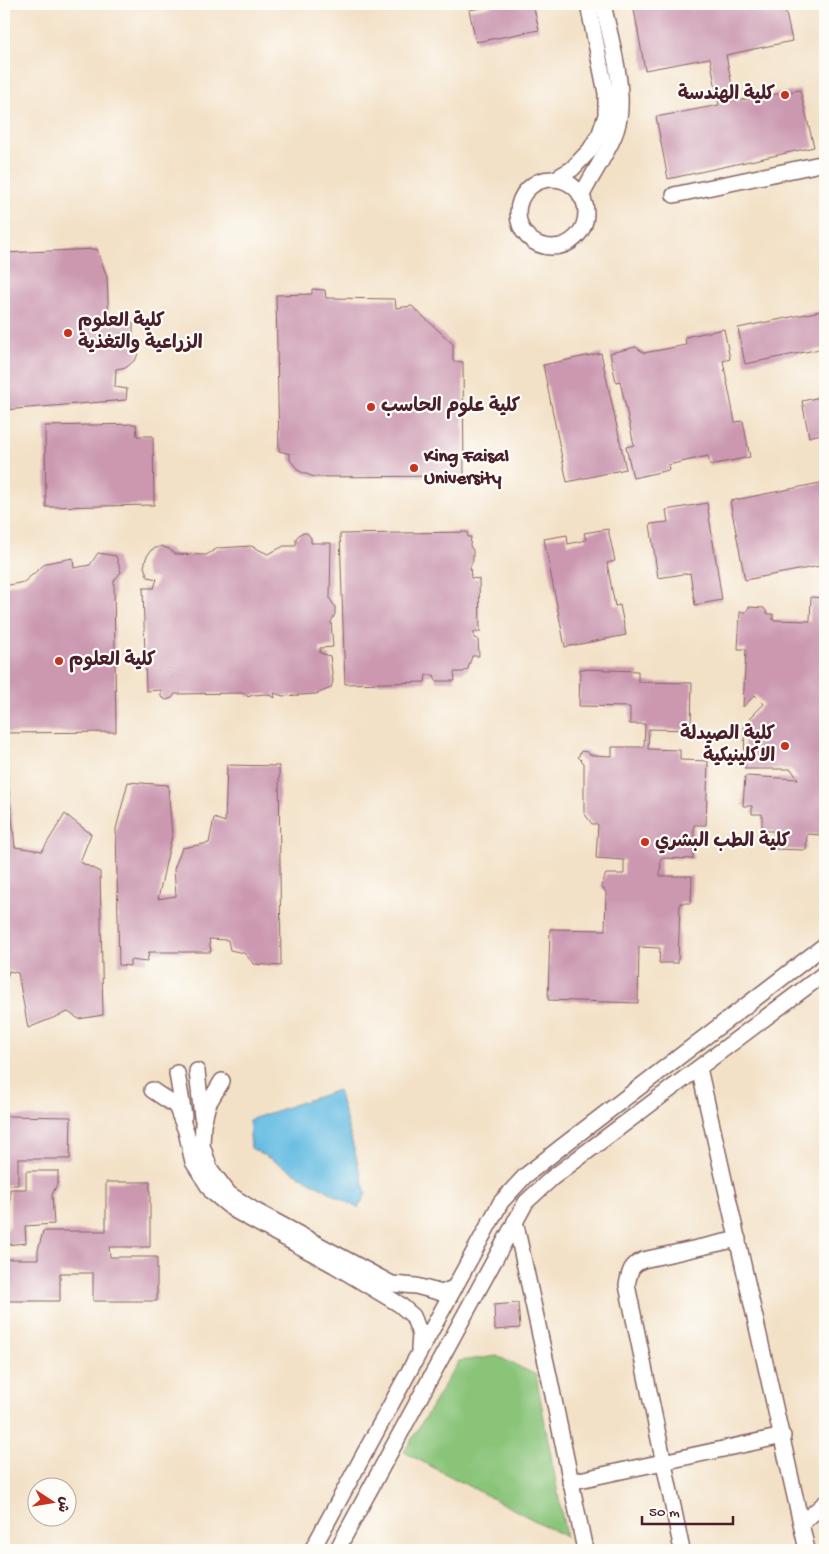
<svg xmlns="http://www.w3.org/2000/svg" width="829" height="1554" viewBox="0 0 829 1554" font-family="'Gochi Hand','Playpen Sans Arabic',sans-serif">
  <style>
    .green { fill: #89c479; stroke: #6a7252 }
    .water { fill: #65bce2; stroke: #586e86 }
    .building { fill: #cb98b0 }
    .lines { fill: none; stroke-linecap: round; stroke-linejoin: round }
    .minor-casing { stroke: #856362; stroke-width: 18 }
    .minor { stroke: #fff; stroke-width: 15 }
    .poi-dot { fill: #c8321e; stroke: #fdfcf7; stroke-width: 2 }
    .labels { text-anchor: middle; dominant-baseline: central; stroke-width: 4.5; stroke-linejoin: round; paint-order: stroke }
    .poi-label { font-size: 19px; font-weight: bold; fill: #4a1f2b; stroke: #fdfcf7; text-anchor: start }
  </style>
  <rect width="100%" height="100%" fill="#fdfcf7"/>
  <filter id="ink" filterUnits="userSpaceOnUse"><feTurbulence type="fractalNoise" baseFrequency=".02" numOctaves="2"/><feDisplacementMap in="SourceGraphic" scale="10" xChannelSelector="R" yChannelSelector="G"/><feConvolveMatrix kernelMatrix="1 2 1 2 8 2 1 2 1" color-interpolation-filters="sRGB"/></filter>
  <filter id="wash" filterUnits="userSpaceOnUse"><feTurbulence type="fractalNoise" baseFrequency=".0096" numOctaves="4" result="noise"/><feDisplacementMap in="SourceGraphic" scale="20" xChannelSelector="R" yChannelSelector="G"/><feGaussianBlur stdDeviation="1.12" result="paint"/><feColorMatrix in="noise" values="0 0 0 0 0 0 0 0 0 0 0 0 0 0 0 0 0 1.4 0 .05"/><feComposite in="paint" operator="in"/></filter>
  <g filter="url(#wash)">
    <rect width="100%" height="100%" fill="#f3e1c7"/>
    <path class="green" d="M497,1356l39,19 30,162 -162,-85 55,-91z"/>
    <path class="water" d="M338,1090l28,104 -8,14 -107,-60 -2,-28z"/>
    <g id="blocks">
      <g class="building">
        <path d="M493,4h40l6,26 -63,12 -7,-32 24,-4z"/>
        <path d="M633,4h151l8,37 -66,14 9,46 65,-11 14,57 -146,32 -12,-62 63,-12 -9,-47 -65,12z"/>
        <path d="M97,249l10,28 2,47 24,-1v19h9l-6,17 -9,8 -11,2 -1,18 12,2 -1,11 -122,10v-157z"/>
        <path d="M312,289l13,1 1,8 69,1 1,9 16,-2 41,38v17l10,1 1,114 -150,1 -15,-6 -9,-11v-6l-11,-3 -3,-156 36,-1z"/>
        <path d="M825,310v38l-80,16 -7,-36z"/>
        <path d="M724,329l6,30 -7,2 12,61 8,-1 7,36 -40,8 -2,-9 -40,9 1,5 -36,8 -7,-31 8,-2 -14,-64 -4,1 -6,-29 26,-6 8,6 42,-8 -1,-8z"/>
        <path d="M601,353l25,116 -59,13 -24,-117z"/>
        <path d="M825,396v37l-16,4 -7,-36z"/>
        <path d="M136,424l1,12h16l1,69 -108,2 -1,-81z"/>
        <path d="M825,482v83l-80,15 -15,-79z"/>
        <path d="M707,503l15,97 -27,5 -5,-32 -32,5 -8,-54 18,-2 -2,-12z"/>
        <path d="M608,529l7,32 -8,2 8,43 5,-1 6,30 -61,12 -21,-108 23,-4 1,9 18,-4 -2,-7z"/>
        <path d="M467,532l1,5h3l-1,9 3,4v10l-3,7 1,11 8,1 1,53h-6v6l4,1 1,17h-7l-4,13 -5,3h-9l1,9h-19l-2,-6h-8l-1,7 -80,2 -5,-150z"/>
        <path d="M301,533h6l4,5v5h20l-1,56 5,8v7l-4,8 2,25 -13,1v5l10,3 3,25 -2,7 -15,6 -33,2 -9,-3 1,5 -8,-4 -14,1 -5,2 -3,-4 -70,1 -3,4 -6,2 -5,-3v-7l-15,1 -3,-103h11l3,-9 -9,-2 -4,-10 2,-9 5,-8 10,-4 8,3 6,5 31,1 12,-7 33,-2 17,8 16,-8h12v-8z"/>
        <path d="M98,553l18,3 5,16 -7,9 2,151 -112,1v-147l20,-4 22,-19 27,-5 1,10 16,-3z"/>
        <path d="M811,597l14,1v232h-4v5l-14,-1 -1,16 -32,-1 1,-18h-13v-17h-10v-8h-9l2,-30 53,3 -7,-10h-46l-1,-45 20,-20 -9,-9 -12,12 3,-58h-8l2,-37h6l3,-5 15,1 4,6h5v6l37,1z"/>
        <path d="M580,669l58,2v11l54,1 -1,47 -42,-1 -1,20 32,1v10l28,1 -2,64h-12l-1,34 -32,-1 -1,18h32l-1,27h-11l-2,60h-19l1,-15 -21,-1 -1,56 -90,-3 2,-71 55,1 1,-38 -5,-6 5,-12h18v-14l-28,-2 2,-34h-6l-8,-11v-50l-6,-6 3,-6 6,1 4,3 21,1v-9h32l1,-23h-15v-17l-51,-1z"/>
        <path d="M227,765l52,1 2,200 -27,-2 -10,-11 -14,-3 -2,-10 -19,-1 2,13h-62l-2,10 -17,-2v6l-11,-1 -3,-136 12,-47 40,3 4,50 -14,64 18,-3 -2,-27 8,-21 27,-5 5,-25 11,4z"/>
        <path d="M7,771l8,76 27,4 23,-37 26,20 -11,28 20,10 3,143 -24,4 -11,-7 -40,16 -10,-55 -9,-2 -5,16v-214z"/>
        <path d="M5,1116l66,1 -1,42h-52v26h-14z"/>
        <path d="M26,1171h32v11l-6,13 2,29 -29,2 1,17 -21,2v-11l5,-10v-35h16z"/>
        <path d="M106,1182h44v65h-41l1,10h47v44h-64v-28h-33v28h-56v-42h34v-9l5,-19h63z"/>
        <path d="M518,1303l2,25 -25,2 -1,-25z"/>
      </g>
    </g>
  </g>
  <g filter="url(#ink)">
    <use href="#blocks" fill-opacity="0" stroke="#856362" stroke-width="1"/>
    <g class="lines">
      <g class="minor-casing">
        <g id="minor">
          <path d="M555,179l17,-10 18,-19 10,-17 6,-18v-22l-18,-89"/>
          <circle cx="552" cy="213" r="34"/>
          <path d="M674,195l151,-32"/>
          <path d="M581,197c10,-21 24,-40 33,-61 16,-36 -3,-94 -11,-132"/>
          <path d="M699,1068l108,482"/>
          <path d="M197,1071l5,46"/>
          <path d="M177,1073l7,43"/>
          <path d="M222,1081l-14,23 -5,20 -1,21 8,24 19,25 25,16 138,74 24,2 26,7 11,-5"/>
          <path d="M152,1090l24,16 10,25 7,31 19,30 22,18 100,55 65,39 14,12 7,18 -1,15"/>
          <path d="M515,1221l34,155 36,174"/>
          <path d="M570,1482l213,-46"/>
          <path d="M802,1523l23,-20"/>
          <path d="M312,1550l189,-348 24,-26 35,-28 265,-203"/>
          <path d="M337,1550l189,-348 26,-24 273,-205"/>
          <path d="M682,1550l-55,-265c3,-14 3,-19 16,-25l95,-21"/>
        </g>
      </g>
      <use href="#minor" class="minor"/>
    </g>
  </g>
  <g class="poi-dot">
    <circle cx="785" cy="95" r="5"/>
    <circle cx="68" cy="333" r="5"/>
    <circle cx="371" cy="407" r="5"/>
    <circle cx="414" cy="468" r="5"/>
    <circle cx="59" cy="661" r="5"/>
    <circle cx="785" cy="746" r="5"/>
    <circle cx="645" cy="842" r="5"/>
  </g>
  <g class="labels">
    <g class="poi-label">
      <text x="775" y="95" text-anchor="end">كلية الهندسة</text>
      <text x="78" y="322">كلية العلوم<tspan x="78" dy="22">الزراعية والتغذية</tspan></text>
      <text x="381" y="407">كلية علوم الحاسب</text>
      <text x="424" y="457">King Faisal<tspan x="424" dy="22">University</tspan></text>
      <text x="69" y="661">كلية العلوم</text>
      <text x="775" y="735" text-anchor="end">كلية الصيدلة<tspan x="775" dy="22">الاكلينيكية</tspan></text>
      <text x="655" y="842">كلية الطب البشري</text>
    </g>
  </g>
  <rect width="829" height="1554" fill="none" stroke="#fdfcf7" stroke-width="20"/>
  <g transform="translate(52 1502) rotate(102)"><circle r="24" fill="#fdfcf7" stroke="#b5a4a5"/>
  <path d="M0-4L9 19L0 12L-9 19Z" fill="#c8321e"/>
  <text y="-8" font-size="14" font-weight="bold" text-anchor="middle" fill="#4a1f2b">ش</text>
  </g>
  <path d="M642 1516v8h91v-8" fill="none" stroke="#4a1f2b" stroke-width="2.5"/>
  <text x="649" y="1516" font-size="15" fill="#4a1f2b" stroke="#fdfcf7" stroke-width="4" paint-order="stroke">50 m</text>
</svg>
